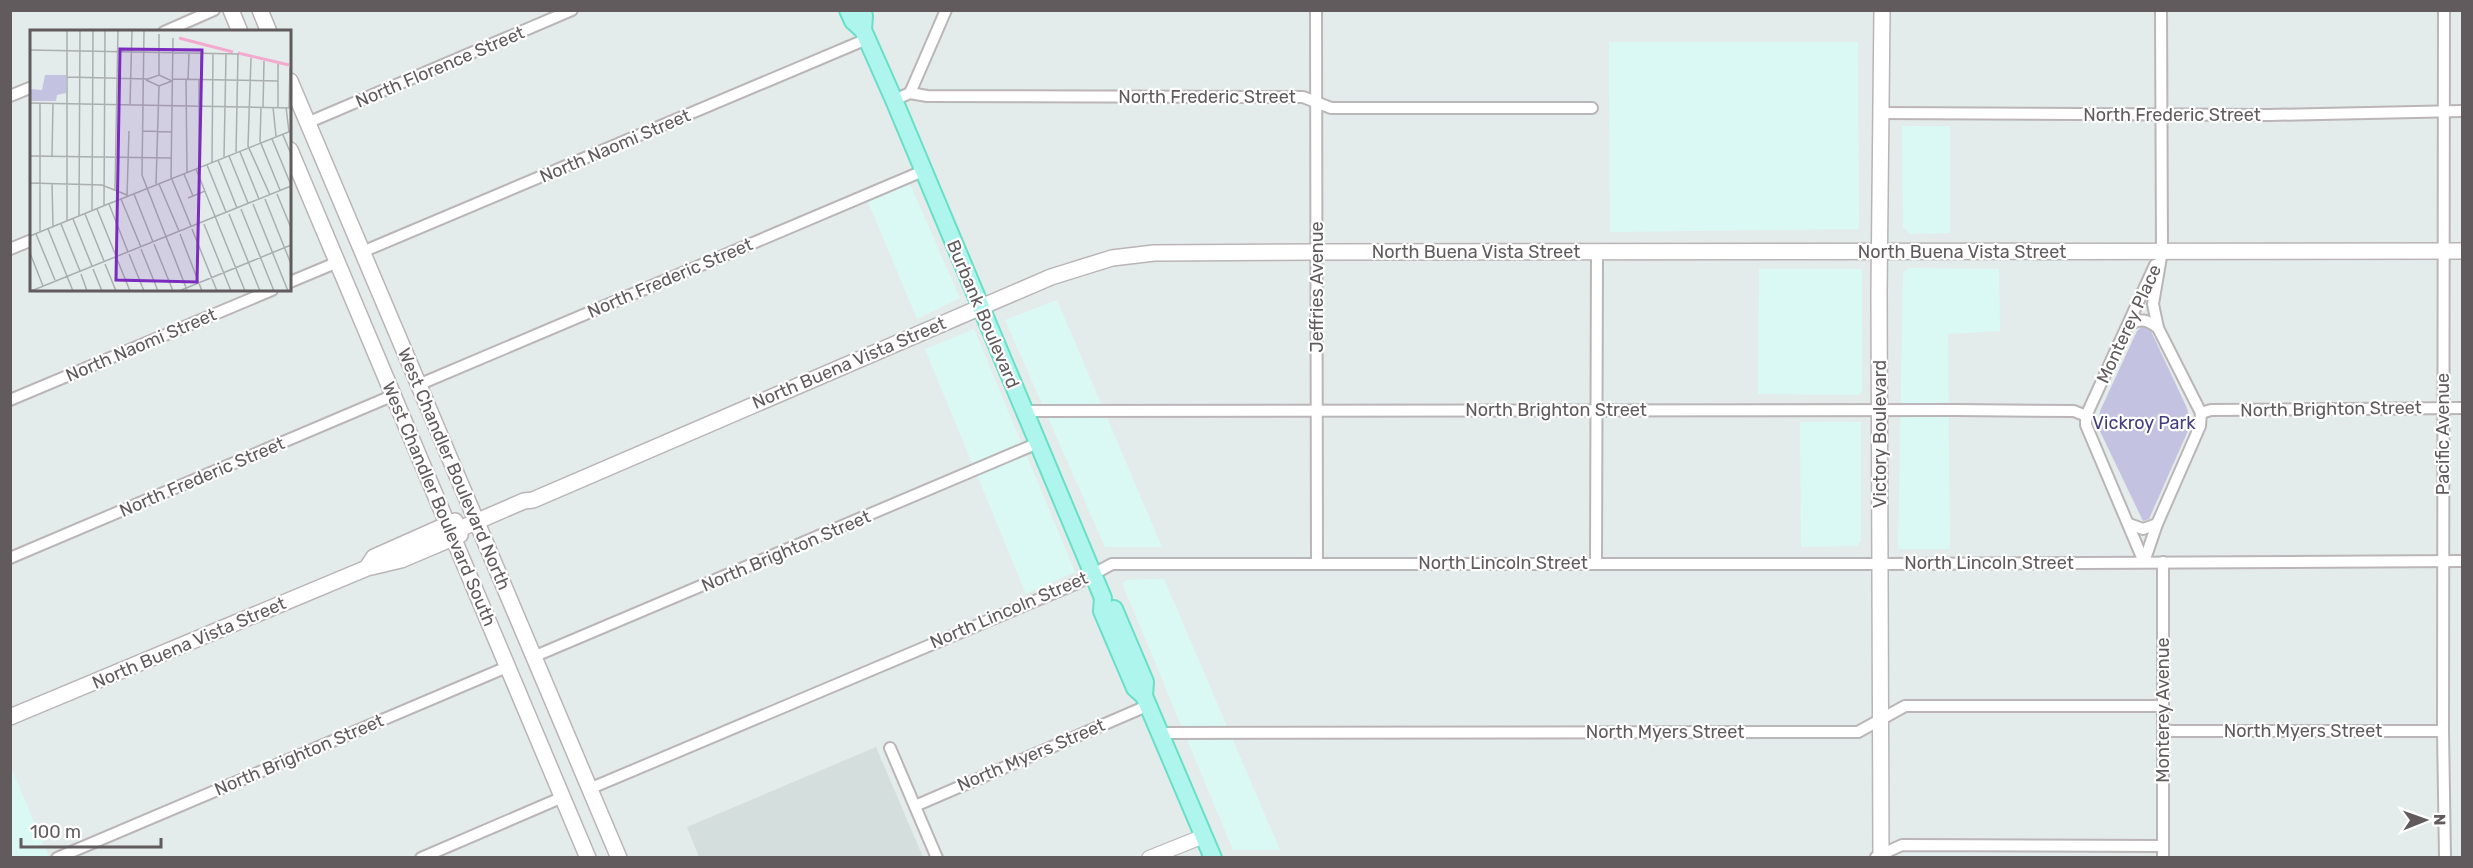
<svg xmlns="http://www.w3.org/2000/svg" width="2473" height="868" viewBox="0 0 2473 868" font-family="Rubik,sans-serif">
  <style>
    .commercial { fill: #daf9f4 }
    .education { fill: #d4dedc }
    .green { fill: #c4c2e1 }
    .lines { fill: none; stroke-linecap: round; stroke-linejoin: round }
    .minor-casing { stroke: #bbb5b7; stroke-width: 14 }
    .tertiary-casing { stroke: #bbb5b7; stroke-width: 16 }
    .secondary-casing { stroke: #bbb4b6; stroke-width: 18 }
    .primary-casing { stroke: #67e0c6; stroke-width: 20 }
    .minor { stroke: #fff; stroke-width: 10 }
    .tertiary { stroke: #fff; stroke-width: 14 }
    .secondary { stroke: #fff; stroke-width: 15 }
    .primary { stroke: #aef5ee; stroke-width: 16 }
    .labels { text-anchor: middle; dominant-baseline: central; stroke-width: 4.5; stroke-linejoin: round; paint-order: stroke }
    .street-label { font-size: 18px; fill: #615b5d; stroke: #fff }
    .park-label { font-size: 18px; fill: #453e7d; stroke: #fff }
    .inset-river { fill: none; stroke: #f4aacf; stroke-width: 3 }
    .inset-road { fill: none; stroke: #abaeae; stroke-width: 1.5 }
    .view { fill: #7b2cbf; fill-opacity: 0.15; stroke: #7b2cbf; stroke-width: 3 }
    .inset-edge { fill: none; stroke: #615b5d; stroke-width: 3 }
  </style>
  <rect width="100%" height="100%" fill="#e3ecea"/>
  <g class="commercial">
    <path d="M1609,42h249l1,187 -249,3z"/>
    <path d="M1902,126h48v107l-40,1 -7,-7z"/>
    <path d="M910,184l50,114 -43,21 -49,-117z"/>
    <path d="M1909,268l90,1 1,62 -52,3 2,215h-52l5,-277z"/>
    <path d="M1759,269h103v122l-3,4 -101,-1z"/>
    <path d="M1057,300l105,247h-57l-100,-227z"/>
    <path d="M974,329l101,243 -49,22 -101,-245z"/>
    <path d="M1800,422h61v119l-4,5 -56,1z"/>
    <path d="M1164,579l116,271h-47l-111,-267 5,-3z"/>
    <path d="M11,767l38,90h-38z"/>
  </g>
  <path class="education" d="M876,747l47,110h-224l-12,-30z"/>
  <path class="green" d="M2144,325l6,4 37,79 4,16 -42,95 -6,2 -45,-94 2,-16 37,-80z"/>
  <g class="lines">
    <g class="minor-casing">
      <g id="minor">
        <path d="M1316,10l1,554"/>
        <path d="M2444,10l-1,721 2,127"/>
        <path d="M164,32l50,-22"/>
        <path d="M910,93l36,-83"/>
        <path d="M10,96l22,-9"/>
        <path d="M894,100l16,-7 17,3 376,1 28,11h261"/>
        <path d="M1881,113l388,2 193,-4"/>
        <path d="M307,123l265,-113"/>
        <path d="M10,249l22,-9"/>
        <path d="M362,252l505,-213"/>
        <path d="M290,282l48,-20"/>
        <path d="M2128,325c13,-7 18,-6 30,3"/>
        <path d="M418,385l505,-214"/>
        <path d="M10,400l262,-110"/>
        <path d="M1025,411l929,-1 120,1 12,5"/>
        <path d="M2201,413l10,-3 251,-2"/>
        <path d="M2129,524l14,5 14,-5"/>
        <path d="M10,558l384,-163"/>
        <path d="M2144,562l13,-38 43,-98 1,-13 -43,-85 -5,-24 9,-53 -1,-241"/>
        <path d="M2144,562l-58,-137v-9l69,-151"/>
        <path d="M1596,563l1,-311"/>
        <path d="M533,657l505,-214"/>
        <path d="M2163,731h280"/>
        <path d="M1161,733l697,-1 47,-26h258"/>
        <path d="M890,748l47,110"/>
        <path d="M589,789l486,-205 37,-20h769l581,-3"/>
        <path d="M915,806l234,-101"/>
        <path d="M1876,857l26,-12 261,1"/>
        <path d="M57,858l450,-191"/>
        <path d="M421,858l142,-61"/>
        <path d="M2163,858v-296"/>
      </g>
    </g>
    <g class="tertiary-casing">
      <path id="tertiary" d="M1149,858l55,-22"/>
    </g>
    <g class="secondary-casing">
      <g id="secondary">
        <path d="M231,10l9,22"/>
        <path d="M260,10l9,22"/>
        <path d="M290,81l329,777"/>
        <path d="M290,150l298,708"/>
        <path d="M453,538l4,-8 67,-29 9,-1 518,-223 61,-19 42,-5 163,-1 1145,-1"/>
        <path d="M368,566l6,-9 81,-36"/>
        <path d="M10,717l357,-149 34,-8 59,-25"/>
        <path d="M1881,858l-2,-565 3,-283"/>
      </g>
    </g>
    <g class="primary-casing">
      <g id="primary">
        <path d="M848,10l5,11 10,9 31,70 209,498 -1,13 33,77 9,8 69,162"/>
        <path d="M862,10l2,6 -1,14"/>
        <path d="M1114,609l31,73 -1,14"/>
      </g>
    </g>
    <use href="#minor" class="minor"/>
    <use href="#tertiary" class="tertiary"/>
    <use href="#secondary" class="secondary"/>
    <use href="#primary" class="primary"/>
  </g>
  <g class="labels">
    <g class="street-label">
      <text transform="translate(440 67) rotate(-23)">North Florence Street</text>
      <text x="1207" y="97">North Frederic Street</text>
      <text x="2172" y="115">North Frederic Street</text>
      <text transform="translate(615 146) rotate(-23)">North Naomi Street</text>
      <text x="1476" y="252">North Buena Vista Street</text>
      <text x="1962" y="252">North Buena Vista Street</text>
      <text transform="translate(670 278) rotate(-23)">North Frederic Street</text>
      <text transform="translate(1317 287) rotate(-90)">Jeffries Avenue</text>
      <text transform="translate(983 314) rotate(67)">Burbank Boulevard</text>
      <text transform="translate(2129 324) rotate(-65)">Monterey Place</text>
      <text transform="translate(141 345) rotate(-23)">North Naomi Street</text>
      <text transform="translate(849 363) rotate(-23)">North Buena Vista Street</text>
      <text transform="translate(2331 409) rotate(-1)">North Brighton Street</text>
      <text x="1556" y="410">North Brighton Street</text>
      <text transform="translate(1880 434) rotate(-90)">Victory Boulevard</text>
      <text transform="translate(2443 434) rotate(-90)">Pacific Avenue</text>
      <text transform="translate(454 469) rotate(67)">West Chandler Boulevard North</text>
      <text transform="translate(202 477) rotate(-23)">North Frederic Street</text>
      <text transform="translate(439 504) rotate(67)">West Chandler Boulevard South</text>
      <text transform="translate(786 551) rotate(-23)">North Brighton Street</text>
      <text x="1503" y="563">North Lincoln Street</text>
      <text x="1989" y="563">North Lincoln Street</text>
      <text transform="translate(1009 610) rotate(-23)">North Lincoln Street</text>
      <text transform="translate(189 643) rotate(-23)">North Buena Vista Street</text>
      <text transform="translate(2163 710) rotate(-90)">Monterey Avenue</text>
      <text x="2303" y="731">North Myers Street</text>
      <text x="1665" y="732">North Myers Street</text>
      <text transform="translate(299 755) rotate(-23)">North Brighton Street</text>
      <text transform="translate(1031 755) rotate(-23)">North Myers Street</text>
    </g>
    <g class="park-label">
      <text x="2144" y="423">Vickroy Park</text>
    </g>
  </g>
  <g transform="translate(30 30)">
    <rect width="261" height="261" fill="#e3ecea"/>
    <path d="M15,45h21v18l-9,2 -1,6h-26v-12l12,1z" fill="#c4c2e1"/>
    <path class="inset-river" d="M149,8l54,14M208,23l51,12"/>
    <path class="inset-road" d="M114,0l-2,145 28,72M143,8l-2,139 20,49M0,20l208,4 -2,98M221,28l-3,88 22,49M129,45v-41M37,47l81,2 11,-4 13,6M142,49l106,2M156,49l1,94M158,49l1,-26M169,49v88M171,49v-26M116,50l13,6 13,-5M0,73l261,5M10,73v128M100,74l2,-74M233,77l1,-46M243,77l3,29M248,77v-43M256,77l3,25M259,77l1,-40M231,78l-1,33 20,49M113,101l29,1M253,105l8,19M242,109l19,46M210,122l19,47M0,126l141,2M22,126l1,-53M199,126l19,47M194,127l2,-103M188,130l19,48M182,133l1,-110M177,135l19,47M166,139l49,122M154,144l9,22M0,153l72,2 25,10M22,154l1,42M126,154l3,-98M129,154l20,47M85,160l3,-160M104,164l19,48M247,164l14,34M97,166l2,-65M158,168l17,-7M91,169l20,48M235,169l26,65M81,173l180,-72M79,174l19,48M223,174l35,87M74,175l1,-175M67,179l19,47M211,179l33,82M62,180l1,-180M55,184l19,47M199,184l31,77M49,185l1,-185M43,189l19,47M37,191v-191M31,194l19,47M174,194l27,67M18,199l25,62M162,199l25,62M6,204l19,46M150,204l22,57M0,206l83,-34M124,214l19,47M139,214l18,46M111,219l17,42M0,223l13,33M99,224l15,37M87,229l13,32M75,234l11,27M63,239l9,22M51,244l6,17M1,261l260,-105M149,261l112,-46"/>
    <path class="view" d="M90,19l82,1 -5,232 -81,-2z"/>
    <rect width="261" height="261" class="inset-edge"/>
  </g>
  <rect width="2473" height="868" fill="none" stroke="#615b5d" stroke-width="24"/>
  <g transform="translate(2425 820) rotate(89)" stroke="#ffffff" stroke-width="4.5" paint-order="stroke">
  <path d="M0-4.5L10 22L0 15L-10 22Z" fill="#615b5d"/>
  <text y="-9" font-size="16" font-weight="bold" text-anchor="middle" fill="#615b5d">N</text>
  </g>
  <path d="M21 838v9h140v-9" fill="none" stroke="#615b5d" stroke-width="3"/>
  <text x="30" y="838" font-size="18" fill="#615b5d" stroke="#ffffff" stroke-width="4.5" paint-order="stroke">100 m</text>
</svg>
